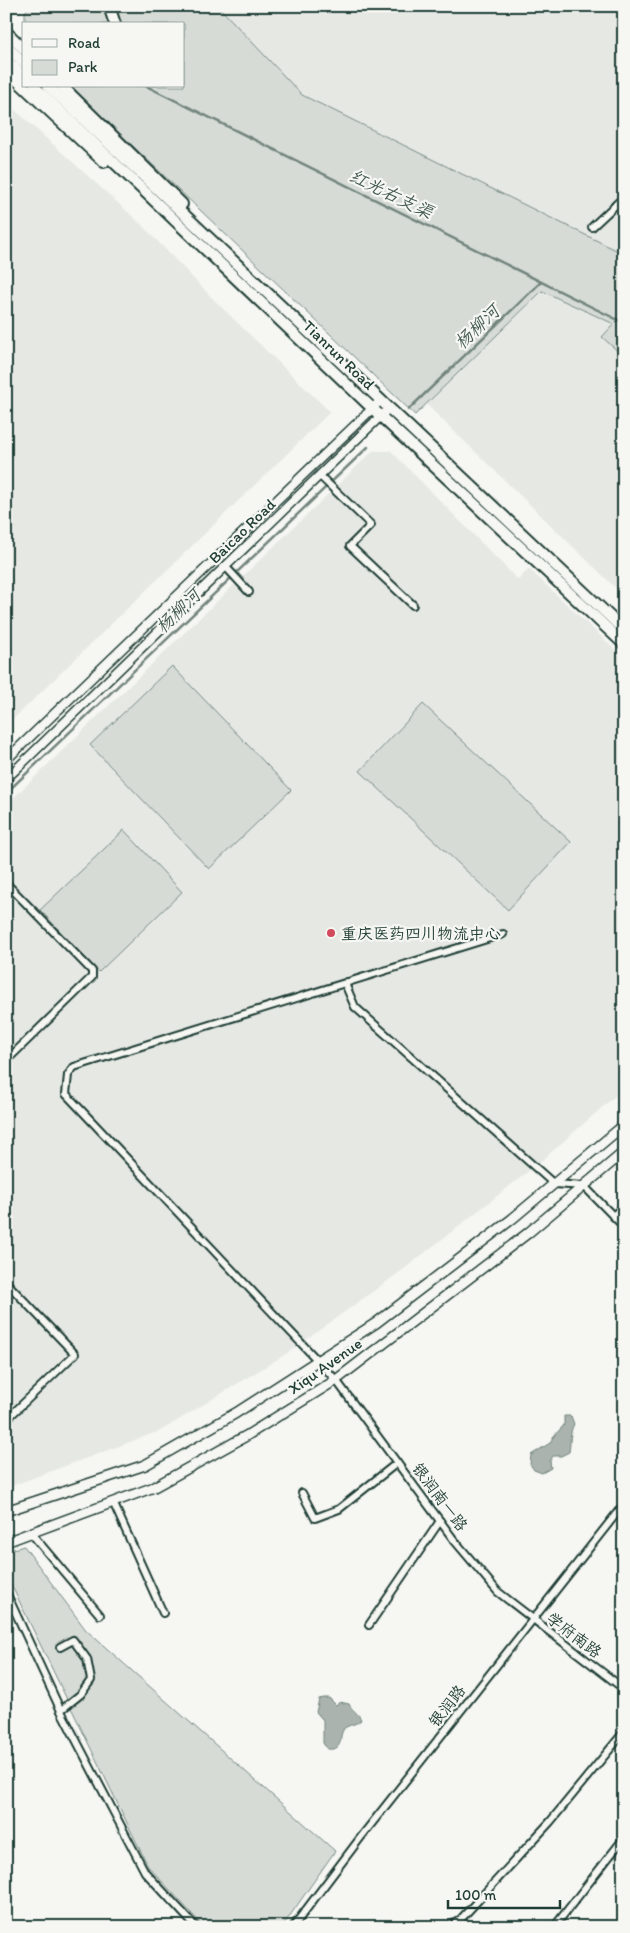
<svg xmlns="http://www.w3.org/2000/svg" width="630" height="1933" viewBox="0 0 630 1933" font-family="Itim,'LXGW WenKai TC',sans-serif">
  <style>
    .built { fill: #e6e8e4 }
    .green { fill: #d6dbd6; stroke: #7a8c85 }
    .water { fill: #aab3ae; stroke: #72847d }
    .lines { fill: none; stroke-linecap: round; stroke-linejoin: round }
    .stream { stroke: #72847d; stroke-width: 2.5 }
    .minor-casing { stroke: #1f3d34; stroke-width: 10 }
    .tertiary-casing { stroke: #1f3d34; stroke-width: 11 }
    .secondary-casing { stroke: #1f3d34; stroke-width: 12 }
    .primary-casing { stroke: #1f3d34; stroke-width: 14 }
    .minor { stroke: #f6f6f2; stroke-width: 6 }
    .tertiary { stroke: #f6f6f2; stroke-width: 8 }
    .secondary { stroke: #f6f6f2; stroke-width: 9 }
    .primary { stroke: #f6f6f2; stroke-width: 10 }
    .poi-dot { fill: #d1495b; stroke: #f6f6f2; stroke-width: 2 }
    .labels { text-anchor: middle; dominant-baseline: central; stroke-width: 4.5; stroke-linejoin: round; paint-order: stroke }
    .street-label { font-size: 16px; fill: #1f3d34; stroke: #f6f6f2 }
    .poi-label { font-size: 16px; fill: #1f3d34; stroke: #f6f6f2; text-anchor: start }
    .water-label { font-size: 18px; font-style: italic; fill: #425a52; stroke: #f6f6f2 }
  </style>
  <rect width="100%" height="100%" fill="#f6f6f2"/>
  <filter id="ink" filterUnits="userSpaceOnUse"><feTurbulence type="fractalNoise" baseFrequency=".02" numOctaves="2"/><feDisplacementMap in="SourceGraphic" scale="10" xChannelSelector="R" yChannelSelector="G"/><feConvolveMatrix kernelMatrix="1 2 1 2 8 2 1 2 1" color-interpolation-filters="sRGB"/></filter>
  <g filter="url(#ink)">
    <g class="built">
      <path d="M218,6h406v248l-322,-159z"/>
      <path d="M6,102l135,122 77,80 112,108 -324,314z"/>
      <path d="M543,291l72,33 7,31 2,-2v243l-199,-193z"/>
      <path d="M373,451h18l127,129 11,-11 95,89v430l-85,75 -135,106 -115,83 -127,78 -156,58v-683z"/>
    </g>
    <g class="green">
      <path d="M30,6h188l84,89 322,159v99l-2,2 -20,-18 12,-13 -72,-33 -127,124 -345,-329h114v-62h-159v-12z"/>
      <path d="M172,666l119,124 -82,79 -119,-124z"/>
      <path d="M423,704l148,138 -63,68 -148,-139z"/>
      <path d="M124,830l58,62 -83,80 -59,-62z"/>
      <path d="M24,1546l62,84 249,221 -53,76h-78l-56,-61 -142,-292v-23z"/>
    </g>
    <g class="water">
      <path d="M564,1416h7l3,8c-5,9 -3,18 -5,28l-8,4h-8l-3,5 1,7 -9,5 -8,-3 -4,-6 1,-9 19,-12 3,-6 11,-12z"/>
      <path d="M324,1698h5l7,7 4,-3 9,2c3,7 10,9 12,16 -4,4 -9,4 -15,7 -10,7 1,24 -19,22l-4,-6v-23l-7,-8 3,-13z"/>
    </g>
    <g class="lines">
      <g class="stream">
        <path d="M146,86l478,237"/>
        <path d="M408,410l133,-128"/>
        <path d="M6,793l362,-346"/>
      </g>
      <g class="minor-casing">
        <g id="minor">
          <path d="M592,227l32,-30"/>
          <path d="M319,475l52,50 -21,21 63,59"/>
          <path d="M225,566l24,26"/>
          <path d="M6,883l86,88v6l-86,84"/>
          <path d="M503,934l-429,133 -6,8 -2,19 270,286 118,160 44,52 126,97"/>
          <path d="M347,982l-1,4 9,21 199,177 30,2 40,41"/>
          <path d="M613,1216l11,-10"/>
          <path d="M6,1282l69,72 -69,66"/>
          <path d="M302,1493l13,25 24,-9 58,-46"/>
          <path d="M113,1502l50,111"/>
          <path d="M31,1533l69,82"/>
          <path d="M6,1592l55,119 84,161 51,55"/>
          <path d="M369,1625l71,-104"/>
          <path d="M60,1647l13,-7 14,19 4,21 -10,14 -20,16"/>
          <path d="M460,1920l6,7"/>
          <path d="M293,1927l68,-90 263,-333"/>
          <path d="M448,1927l12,-7 90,-98 74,-90"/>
          <path d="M554,1927l70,-89"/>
        </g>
      </g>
      <g class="tertiary-casing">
        <g id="tertiary">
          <path d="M6,760l370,-355"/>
          <path d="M6,779l383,-371"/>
        </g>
      </g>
      <g class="secondary-casing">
        <g id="secondary">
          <path d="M6,7l1,-1"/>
          <path d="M6,1511l139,-46 91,-52 140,-90 136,-104 112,-94"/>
          <path d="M6,1542l148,-55 92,-51 90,-56 192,-147 96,-81"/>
        </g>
      </g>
      <g class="primary-casing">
        <g id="primary">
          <path d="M109,6l6,18"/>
          <path d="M6,32l18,17"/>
          <path d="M6,46l18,17"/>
          <path d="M6,60l18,16"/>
          <path d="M6,70l98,92"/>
          <path d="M34,86l338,322 252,236"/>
          <path d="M48,86l576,544"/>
          <path d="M62,86l120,118"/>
        </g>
      </g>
      <use href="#minor" class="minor"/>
      <use href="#tertiary" class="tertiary"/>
      <use href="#secondary" class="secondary"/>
      <use href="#primary" class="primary"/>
    </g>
  </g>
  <circle class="poi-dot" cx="331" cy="933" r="5"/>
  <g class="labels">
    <g class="street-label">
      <text transform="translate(339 355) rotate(44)">Tianrun Road</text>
      <text transform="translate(242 531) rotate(-44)">Baicao Road</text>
      <text transform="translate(325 1366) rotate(-35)">Xiqu Avenue</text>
      <text transform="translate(440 1497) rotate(53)">银润南一路</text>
      <text transform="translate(574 1635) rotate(37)">学府南路</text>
      <text transform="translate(447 1706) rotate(-52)">银润路</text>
    </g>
    <g class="poi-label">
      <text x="341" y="933">重庆医药四川物流中心</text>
    </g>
    <g class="water-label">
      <text transform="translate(391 194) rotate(26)">红光右支渠</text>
      <text transform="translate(477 327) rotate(-44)">杨柳河</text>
      <text transform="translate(178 611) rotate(-44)">杨柳河</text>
    </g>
  </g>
  <rect width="630" height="1933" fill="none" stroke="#f6f6f2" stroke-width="25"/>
  <rect x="12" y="12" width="605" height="1908" fill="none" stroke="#1f3d34" stroke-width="2" filter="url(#ink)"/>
  <rect x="22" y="22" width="162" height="65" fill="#f6f6f2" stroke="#a0aca6"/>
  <rect x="32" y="39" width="25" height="8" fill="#f6f6f2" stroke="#a0aca6"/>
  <text x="68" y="48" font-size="15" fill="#1f3d34">Road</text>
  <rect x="32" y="60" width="25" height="15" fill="#d6dbd6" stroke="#a0aca6"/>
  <text x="68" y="72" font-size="15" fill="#1f3d34">Park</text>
  <path d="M448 1900v8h112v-8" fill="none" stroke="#1f3d34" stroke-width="2.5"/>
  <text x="455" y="1900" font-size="15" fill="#1f3d34" stroke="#f6f6f2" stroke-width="4" paint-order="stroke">100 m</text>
</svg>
